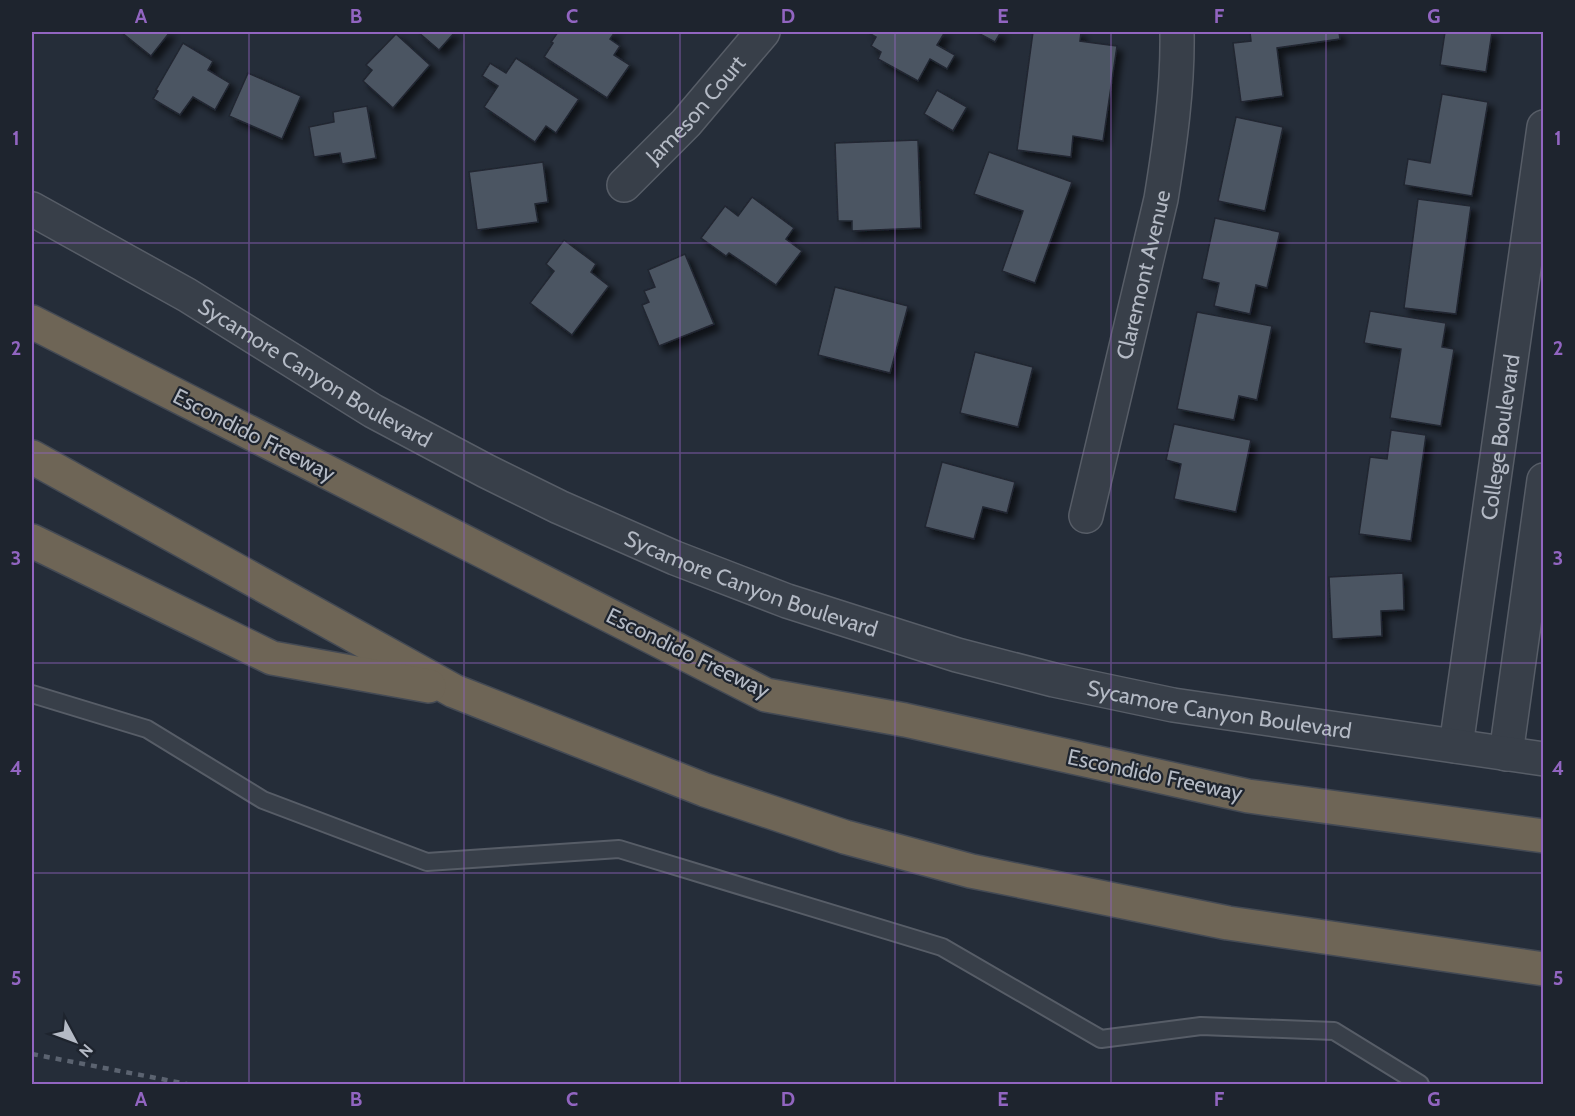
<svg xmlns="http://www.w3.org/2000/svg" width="1575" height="1116" viewBox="0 0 1575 1116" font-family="Cabin,sans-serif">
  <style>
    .building { fill: #4c5462; stroke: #202630; stroke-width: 1.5; filter: url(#shadow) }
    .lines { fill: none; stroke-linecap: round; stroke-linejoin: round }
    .service-casing { stroke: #575d67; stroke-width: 20 }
    .minor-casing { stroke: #575d67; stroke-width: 36 }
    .tertiary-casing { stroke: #575d67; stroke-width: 36 }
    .motorway-casing { stroke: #444a54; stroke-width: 36 }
    .service { stroke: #383f49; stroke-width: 16 }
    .minor { stroke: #383f49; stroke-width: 33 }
    .tertiary { stroke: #383f49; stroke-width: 33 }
    .motorway { stroke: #6e6556; stroke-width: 33 }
    .rail { stroke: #5b6370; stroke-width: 4.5; stroke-dasharray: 6 6; stroke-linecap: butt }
    .grid { fill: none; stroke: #9265c1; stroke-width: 1.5; stroke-opacity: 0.55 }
    .labels { text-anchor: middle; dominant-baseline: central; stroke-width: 4.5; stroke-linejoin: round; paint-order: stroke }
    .street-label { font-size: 22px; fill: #b4bac5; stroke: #1e242e }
    .neatline { fill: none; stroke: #9265c1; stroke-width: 2 }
    .grid-label { font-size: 20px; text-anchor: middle; font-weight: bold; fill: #9265c1 }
  </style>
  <defs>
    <filter id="shadow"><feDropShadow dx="5.5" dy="5.5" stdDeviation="3" flood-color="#0009"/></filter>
  </defs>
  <rect width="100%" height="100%" fill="#252d39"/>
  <g class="building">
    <path d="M121,32h49l-19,24z"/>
    <path d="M418,32h37l-16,18z"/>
    <path d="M558,32h57l-5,7 10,7 -6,9 16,10 -23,33 -63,-41 9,-14 -2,-1z"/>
    <path d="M867,32h78l-8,13 18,10 -8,14 -17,-10 -12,22 -40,-22 3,-7 -10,-6 5,-9z"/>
    <path d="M976,32h25l-6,10z"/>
    <path d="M1033,32h48l-1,9 37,5 -14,95 -30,-5 -2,21 -54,-7z"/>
    <path d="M1250,32h89l1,7 -63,9 6,48 -42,6 -8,-59 18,-2z"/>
    <path d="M1445,32h47l-6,40 -46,-7z"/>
    <path d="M396,34l34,31 -37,43 -30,-27 9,-11 -6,-5z"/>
    <path d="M183,43l30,18 -5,9 22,13 -15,27 -22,-13 -13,18 -27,-16 5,-8 -2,-1z"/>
    <path d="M516,58l63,41 -23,34 -10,-7 -11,16 -51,-35 14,-21 -16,-10 8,-13 16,10z"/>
    <path d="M248,73l53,23 -19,43 -53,-23z"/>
    <path d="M937,90l30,17 -14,24 -29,-17z"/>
    <path d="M1442,94l46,8 -16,94 -68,-11 4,-26 22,4z"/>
    <path d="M367,106l9,52 -34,6 -2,-11 -26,4 -5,-30 25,-5 -1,-10z"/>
    <path d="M1236,117l47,10 -18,84 -47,-10z"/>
    <path d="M918,140l3,88 -69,3v-10h-14l-3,-78z"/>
    <path d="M989,152l83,30 -37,101 -33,-12 21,-60 -49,-17z"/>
    <path d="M543,162l5,40 -13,2 3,18 -61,8 -8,-58z"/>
    <path d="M752,197l42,31 -8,11 16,12 -26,34 -47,-32 -3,3 -25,-18 24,-32 13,10z"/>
    <path d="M1418,199l53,7 -15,108 -52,-6z"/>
    <path d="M1215,218l65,14 -13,56 -11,-3 -6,29 -36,-8 5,-23 -17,-4z"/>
    <path d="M564,240l32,24 -5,8 18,14 -37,49 -42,-32 24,-32 -8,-7z"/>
    <path d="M685,254l29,70 -55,22 -17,-41 7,-3 -5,-11 11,-4 -7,-17z"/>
    <path d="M835,287l73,19 -18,67 -72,-18z"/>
    <path d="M1370,311l76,12 -4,24 12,2 -13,77 -51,-8 11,-69 -37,-6z"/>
    <path d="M1197,312l75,14 -15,74 -18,-4 -5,24 -57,-11z"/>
    <path d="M975,352l58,15 -15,60 -58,-14z"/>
    <path d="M1174,424l77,16 -15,72 -62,-13 7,-35 -15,-4z"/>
    <path d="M1391,430l35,5 -15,106 -52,-7 11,-77 17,2z"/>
    <path d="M942,462l73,20 -8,31 -24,-6 -9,32 -49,-12z"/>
    <path d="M1403,573l1,37 -23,1 1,25 -50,3 -3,-62z"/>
  </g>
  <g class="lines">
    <g class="service-casing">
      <path id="service" d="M32,694l115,35 116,71 164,62 192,-13 323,98 159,92 100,-13 133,5 86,53"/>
    </g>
    <g class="minor-casing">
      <g id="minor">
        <path id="s1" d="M624,185l62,-62 77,-91"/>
        <path id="s2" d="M1086,516l75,-317c9,-55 17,-112 16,-167"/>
        <path id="s3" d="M1456,746l88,-619"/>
        <path d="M1506,754l38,-274"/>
      </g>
    </g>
    <g class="tertiary-casing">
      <g id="tertiary">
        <path id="s4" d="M32,209l155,86 186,116 113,60 73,36 116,51 112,43 170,54 97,25 119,25 371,54"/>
      </g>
    </g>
    <g class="motorway-casing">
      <g id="motorway">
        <path d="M32,322l734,373 139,25 343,76 296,40"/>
        <path d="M32,457l422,234 251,99 140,47 126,34 257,52 316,46"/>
        <path d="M32,541l240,117 157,28"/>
      </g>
    </g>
    <use href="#service" class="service"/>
    <use href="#minor" class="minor"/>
    <use href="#tertiary" class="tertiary"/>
    <use href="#motorway" class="motorway"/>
    <path class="rail" d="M32,1054l155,30"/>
  </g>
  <path class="grid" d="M249,32v1052M464,32v1052M680,32v1052M895,32v1052M1111,32v1052M1326,32v1052M32,243h1512M32,453h1512M32,663h1512M32,873h1512"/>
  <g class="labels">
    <g class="street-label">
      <text stroke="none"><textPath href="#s1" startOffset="104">Jameson Court</textPath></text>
      <text stroke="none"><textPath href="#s2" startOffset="248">Claremont Avenue</textPath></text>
      <text stroke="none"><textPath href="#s4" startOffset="327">Sycamore Canyon Boulevard</textPath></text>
      <text transform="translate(254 435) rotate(27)">Escondido Freeway</text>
      <text stroke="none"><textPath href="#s3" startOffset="312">College Boulevard</textPath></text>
      <text stroke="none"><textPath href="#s4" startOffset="813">Sycamore Canyon Boulevard</textPath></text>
      <text transform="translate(688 653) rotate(26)">Escondido Freeway</text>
      <text stroke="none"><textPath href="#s4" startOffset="1299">Sycamore Canyon Boulevard</textPath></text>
      <text transform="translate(1155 775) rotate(12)">Escondido Freeway</text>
    </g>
  </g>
  <rect width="1575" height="1116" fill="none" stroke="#1e242e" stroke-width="66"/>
  <g transform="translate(75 1041) rotate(131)" stroke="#1e242e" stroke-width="4.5" paint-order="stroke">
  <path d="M0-4.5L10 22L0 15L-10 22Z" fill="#b4bac5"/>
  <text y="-9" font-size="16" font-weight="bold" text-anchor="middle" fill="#b4bac5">N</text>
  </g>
  <rect x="33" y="33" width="1509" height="1050" class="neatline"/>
  <g class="grid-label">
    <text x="141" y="23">A</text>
    <text x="356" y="23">B</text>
    <text x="572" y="23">C</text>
    <text x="788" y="23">D</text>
    <text x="1003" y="23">E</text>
    <text x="1219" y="23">F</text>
    <text x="1434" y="23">G</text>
    <text x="16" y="145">1</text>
    <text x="1558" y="145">1</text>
    <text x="16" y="355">2</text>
    <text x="1558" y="355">2</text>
    <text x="16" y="565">3</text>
    <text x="1558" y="565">3</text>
    <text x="16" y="775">4</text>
    <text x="1558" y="775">4</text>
    <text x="16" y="985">5</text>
    <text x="1558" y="985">5</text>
    <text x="141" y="1106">A</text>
    <text x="356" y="1106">B</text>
    <text x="572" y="1106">C</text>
    <text x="788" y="1106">D</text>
    <text x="1003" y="1106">E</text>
    <text x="1219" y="1106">F</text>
    <text x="1434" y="1106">G</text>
  </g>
</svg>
